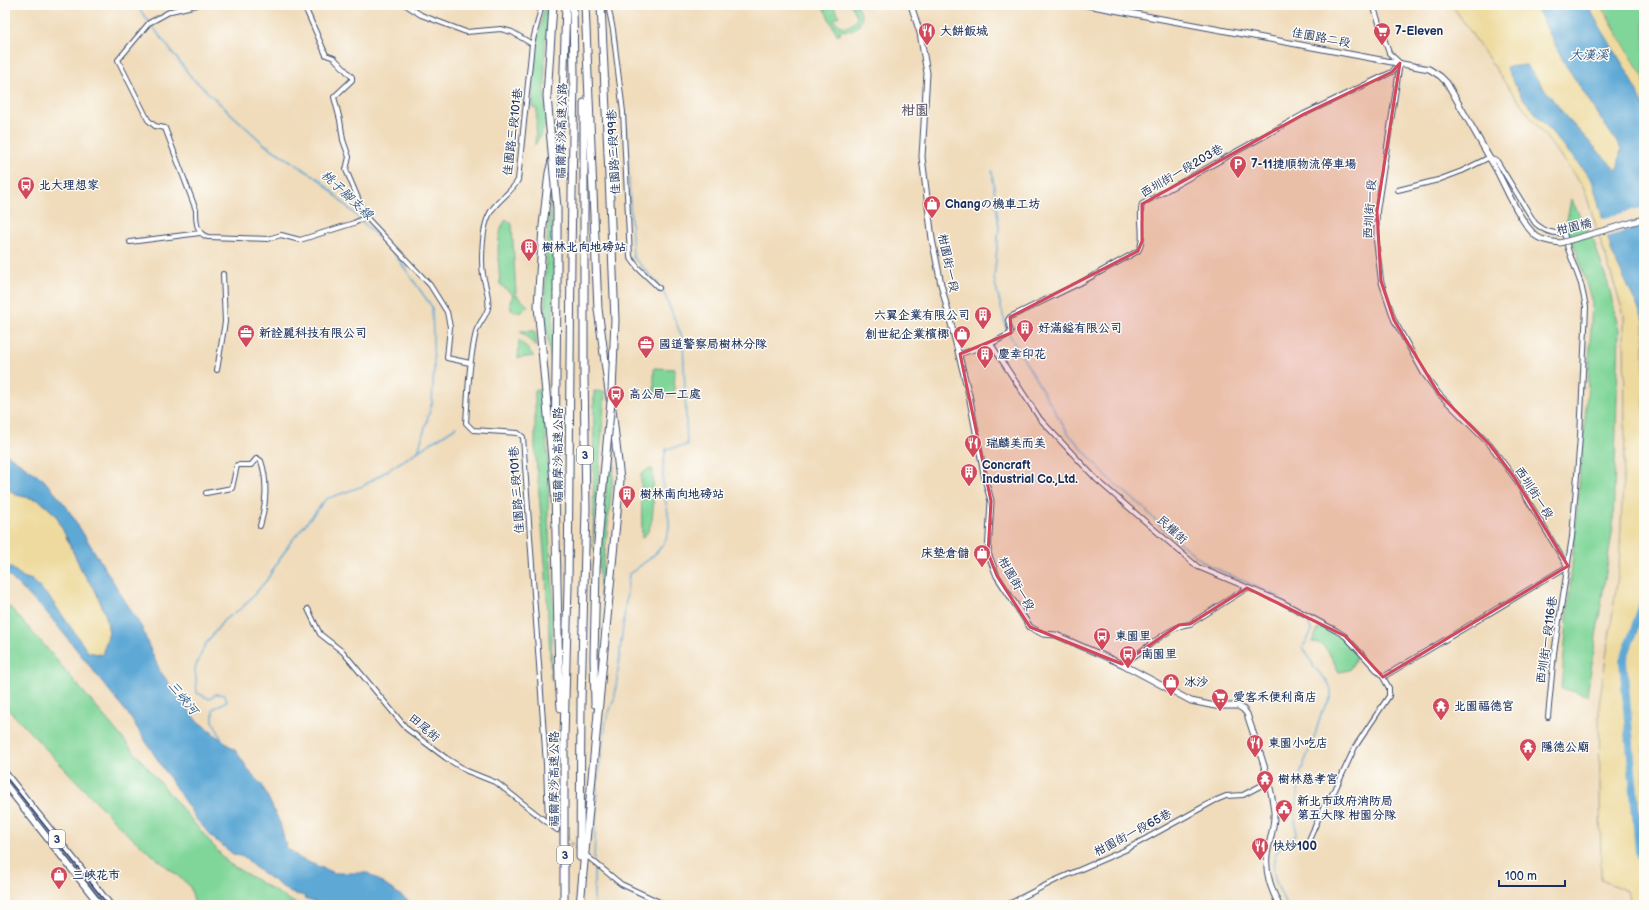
<svg xmlns="http://www.w3.org/2000/svg" width="1649" height="910" viewBox="0 0 1649 910" font-family="'Balsamiq Sans','LXGW WenKai TC','Klee One',sans-serif">
  <style>
    .green { fill: #80d699; stroke: #4e827c }
    .sand { fill: #eeda9e; stroke: #84847e }
    .water { fill: #5da8d5; stroke: #3c6c9a }
    .pier { fill: #f0dcbb }
    .lines { fill: none; stroke-linecap: round; stroke-linejoin: round }
    .stream { stroke: #5da8d5; stroke-width: 1.5 }
    .river { stroke: #5da8d5; stroke-width: 8 }
    .minor-tunnel { stroke: #c5b9a8; stroke-width: 4; stroke-dasharray: 4 2; stroke-linecap: butt }
    .minor-casing { stroke: #3b496c; stroke-width: 6 }
    .tertiary-casing { stroke: #3b496c; stroke-width: 7 }
    .primary-casing { stroke: #3b496c; stroke-width: 8 }
    .motorway-casing { stroke: #3b496c; stroke-width: 9 }
    .minor { stroke: #fff; stroke-width: 4 }
    .tertiary { stroke: #fff; stroke-width: 5 }
    .primary { stroke: #fff; stroke-width: 6 }
    .motorway { stroke: #fff; stroke-width: 7 }
    .rail { stroke: #1b2f5e; stroke-width: 1.5 }
    .tertiary-bridge-casing { stroke: #3b496c; stroke-width: 7; stroke-linecap: butt }
    .motorway-bridge-casing { stroke: #3b496c; stroke-width: 9; stroke-linecap: butt }
    .tertiary-bridge { stroke: #fff; stroke-width: 5 }
    .motorway-bridge { stroke: #fff; stroke-width: 7 }
    .marked { fill: #d1495b; fill-opacity: 0.2; stroke: #d1495b; stroke-width: 3; stroke-linejoin: round }
    .labels { text-anchor: middle; dominant-baseline: central; stroke-width: 3; stroke-linejoin: round; paint-order: stroke }
    .shield { fill: #fdfcf7; stroke: #5f6c8c; stroke-width: 1 }
    .shield-label { font-size: 11px; font-weight: bold; fill: #1b2f5e }
    .poi-label { font-size: 12px; font-weight: bold; fill: #1b2f5e; stroke: #fdfcf7; text-anchor: start }
    .street-label { font-size: 12px; fill: #1b2f5e; stroke: #fdfcf7 }
    .water-label { font-size: 13px; font-style: italic; fill: #325988; stroke: #fdfcf7 }
    .quarter-label { font-size: 14px; font-weight: bold; fill: #635f70; stroke: #fdfcf7 }
  </style>
  <rect width="100%" height="100%" fill="#fdfcf7"/>
  <filter id="ink" filterUnits="userSpaceOnUse"><feTurbulence type="fractalNoise" baseFrequency=".025" numOctaves="2"/><feDisplacementMap in="SourceGraphic" scale="8" xChannelSelector="R" yChannelSelector="G"/><feConvolveMatrix kernelMatrix="1 2 1 2 8 2 1 2 1" color-interpolation-filters="sRGB"/></filter>
  <filter id="wash" filterUnits="userSpaceOnUse"><feTurbulence type="fractalNoise" baseFrequency=".012" numOctaves="4" result="noise"/><feDisplacementMap in="SourceGraphic" scale="16" xChannelSelector="R" yChannelSelector="G"/><feGaussianBlur stdDeviation="0.9" result="paint"/><feColorMatrix in="noise" values="0 0 0 0 0 0 0 0 0 0 0 0 0 0 0 0 0 1.4 0 .05"/><feComposite in="paint" operator="in"/></filter>
  <g filter="url(#wash)">
    <rect width="100%" height="100%" fill="#f0dcbb"/>
    <g class="green">
      <path d="M545,5h4l-4,44v77l-10,19 2,-36 -4,-1c-2,-34 4,-70 12,-103z"/>
      <path d="M822,5l6,1 5,-1 6,11 -5,3c6,11 20,10 23,-3l-6,-11h6c6,10 7,19 -5,25l-13,1 2,3 -3,2z"/>
      <path d="M1602,5h42v80l-16,-22 -13,-35z"/>
      <path d="M551,192l3,88 -2,85c-12,-60 -6,-112 -1,-173z"/>
      <path d="M1571,199l23,43 15,45 10,44 -6,196 -26,168 -26,-7 27,-303 4,-82 -15,-51 -11,-27z"/>
      <path d="M506,219l6,5 4,71 12,11 -7,7 -10,-3 -1,-8 3,-7 -13,-11c-1,-21 -6,-47 6,-65z"/>
      <path d="M520,331h15l2,16z"/>
      <path d="M519,340l15,16 -16,2z"/>
      <path d="M654,368l21,1 -1,26h-20z"/>
      <path d="M535,390h5l5,28 4,57 -1,41 5,79 -2,84 -5,-105 -11,-127z"/>
      <path d="M594,391l11,1 -12,156z"/>
      <path d="M612,430l3,29 -15,137 -1,-34z"/>
      <path d="M649,469l4,1c-1,19 5,57 -11,68l-1,-64z"/>
      <path d="M5,602l38,42 185,219 70,42h-103l-5,-19 -64,-53 -121,-127z"/>
      <path d="M1320,625l23,15 14,17 -8,13 -10,2c-7,-11 -12,-31 -27,-30z"/>
    </g>
    <g class="sand">
      <path d="M1452,5h148l44,73v827h-14l-3,-14 -26,-11 -2,-175 20,-136 6,-131 -1,-123 -40,-127 -81,-108z"/>
      <path d="M7,488l9,7 23,5 17,15 26,56 14,21 10,24 3,17 -7,22 -14,-3 -38,-54 -18,-18 -9,-3 -18,-14v-74z"/>
    </g>
    <g class="water">
      <path d="M1535,5h52l44,73 13,29v213l-32,-67 -20,-73 -71,-84 -15,-29 20,-2 41,53 50,53 4,-22 -56,-85z"/>
      <path d="M5,453l38,26 23,27 76,122 6,16 12,27 36,49 40,31 16,24 10,10 18,38 6,24 15,12 33,14h34l42,29 25,3h-108l-23,-6 1,-3 -14,-3 -38,-27 -7,-8 -13,-4 -21,-17 -16,-18 -68,-105 -80,-100 -43,-42v-9l18,14 9,3 18,18 38,54 14,3 7,-22 -3,-17 -10,-24 -14,-21 -26,-56 -17,-15 -23,-5 -9,-7 -2,1z"/>
    </g>
    <path class="pier" d="M1644,207v19l-38,11 -5,-18z"/>
    <g class="lines">
      <g class="stream">
        <path d="M136,5l56,73 72,66 56,36 74,73 38,54 2,62 -2,34 -14,49"/>
        <path d="M992,171l7,57 -5,51 13,52 61,102 39,44 38,32 18,20 43,35 75,34"/>
        <path d="M223,742l-10,-21v-12l14,-8 -2,-6 -9,-1 -6,5 -13,-6 -2,-25 10,-23 19,-25 19,-13 23,-26 24,-38 36,-44 37,-13 93,-59"/>
        <path d="M594,860l3,-76 9,-63 9,-25 14,-122c12,-9 27,-18 35,-31 9,-16 4,-29 1,-45 -3,-16 -3,-33 1,-49l21,-4 -4,-105 -19,-47 -6,-9 -25,-27 -8,-145"/>
        <path d="M594,864v41"/>
        <path d="M1287,905c-9,-15 -21,-39 -8,-56 4,-5 11,-10 17,-14l-1,-21 6,-43 13,-33 7,-24 10,-17v-7l-2,-6 -14,-16 -12,-21 9,-16 -3,-6v-5"/>
      </g>
      <path class="river" d="M1644,601l-21,60 16,191 5,18"/>
    </g>
  </g>
  <g filter="url(#ink)">
    <g class="lines">
      <path class="minor-tunnel" d="M557,830l22,19"/>
      <g class="minor-casing">
        <g id="minor">
          <path d="M197,5l-26,6 -22,12 -31,37 30,60 7,6 10,2 31,82c0,11 0,24 12,27l60,2 13,-4 19,5 54,-17 12,-6"/>
          <path d="M304,5l22,50 8,3 18,19v3l-18,17 6,23 3,20 6,17 -3,13 20,47 64,68 17,27 3,15 -3,31 23,5"/>
          <path d="M406,5l15,10 45,17 35,-3 11,3 20,12"/>
          <path d="M542,5l-10,39 -14,136c-7,14 -23,21 -29,35 -7,13 -8,45 -6,60 2,10 7,23 5,33 -2,9 -10,16 -12,24 -7,30 -8,61 -10,91l7,7 45,3 5,4 23,327 2,58"/>
          <path d="M608,5l5,25 10,82 7,145 8,11 21,20"/>
          <path d="M1373,5l16,48 11,10"/>
          <path d="M1400,63l-23,148 -1,29 5,41 13,39 30,54 15,20 51,51 24,32 53,89"/>
          <path d="M1398,190l40,-10 24,-9 26,-13 9,3 38,62c9,8 17,11 29,10l4,16 13,35 5,23 -6,130 -8,100 -18,116 -6,64"/>
          <path d="M130,242l70,-9"/>
          <path d="M991,344l49,75 57,61 95,82 6,5 82,34 57,30 8,5 38,41 6,11v8l-34,51 -20,43 -10,14 -17,38"/>
          <path d="M960,354l31,-10 20,-11 -3,-13 2,-3 70,-34 58,-32c8,-11 0,-33 4,-47l162,-90 88,-42 7,-9"/>
          <path d="M217,370l8,-48 -2,-48"/>
          <path d="M206,493l26,-5 5,-23h14l6,-7 4,3c7,20 5,45 -1,65"/>
          <path d="M308,609l12,25 23,18 64,77 39,29 21,13 30,12 60,47"/>
          <path d="M1122,664c21,-11 45,-38 68,-40l57,-36"/>
          <path d="M1383,677l185,-111"/>
          <path d="M587,856l34,28 45,21"/>
          <path d="M1007,905l49,-25 69,-30 89,-49 12,-5 17,-1 25,-13"/>
        </g>
      </g>
      <g class="tertiary-casing">
        <g id="tertiary">
          <path d="M911,5l9,28 7,40 -5,84 10,82 9,45 28,111 16,84 6,22 -3,52 9,23 33,51 13,7 13,1 66,29 69,37 24,5h23l5,3 4,5c10,32 24,65 27,98 1,15 -5,29 -7,43 -2,18 4,34 12,50"/>
          <path d="M1087,5l342,64 11,7 7,7 50,88"/>
          <path d="M1626,905l18,-2"/>
        </g>
      </g>
      <g class="primary-casing">
        <g id="primary">
          <path d="M5,773l105,132"/>
          <path d="M5,784l95,121"/>
        </g>
      </g>
      <g class="motorway-casing">
        <g id="motorway">
          <path d="M585,5l13,304 12,90"/>
          <path d="M601,5l7,148"/>
          <path d="M555,454l2,-161"/>
          <path d="M555,488l4,191 2,29"/>
          <path d="M555,492l-17,-186 5,-80 6,-53 10,-41 4,-33 3,-94"/>
          <path d="M595,704l-1,-47 2,-89 5,-62"/>
          <path d="M580,857l1,-156 5,-192 -2,-136v-270"/>
          <path d="M564,905v-167l4,-152 3,-332 3,-177 -1,-72"/>
          <path d="M580,905l40,-425 -8,-71"/>
        </g>
      </g>
      <use href="#minor" class="minor"/>
      <use href="#tertiary" class="tertiary"/>
      <use href="#primary" class="primary"/>
      <use href="#motorway" class="motorway"/>
      <path class="rail" d="M5,776l103,129"/>
      <g class="tertiary-bridge-casing">
        <path id="tertiary-bridge" d="M1497,171c10,19 23,51 39,65 6,5 16,6 24,7l84,-24"/>
      </g>
      <g class="motorway-bridge-casing">
        <g id="motorway-bridge">
          <path d="M553,5l-6,91 10,112v85"/>
          <path d="M601,506l11,-115 3,-71 -7,-167"/>
        </g>
      </g>
      <use href="#tertiary-bridge" class="tertiary-bridge"/>
      <use href="#motorway-bridge" class="motorway-bridge"/>
    </g>
  </g>
  <path class="marked" d="M1400,63l-23,148 4,70 13,39 45,74 51,51 24,32 54,89 -185,111 -38,-41 -98,-48 -57,36 -11,1 -57,39 -92,-37 -33,-51 -9,-23 3,-52 -31,-147 51,-21 -1,-16 128,-66 4,-10v-37l162,-90 88,-42z"/>
  <defs>
    <g id="restaurant-pin" transform="scale(0.9)"><path d="M0 17L-7.5 6A9.5 9.5 0 1 1 7.5 6Z" fill="#d1495b" stroke="#fdfcf7"/><path d="M-5-6h1v4h1v-4h1v4h1v-4h1v5L-1.5 .5V6h-2V.5L-5-1ZM5-6V6H3V1.5H1.5Q1.5-4 5-6Z" fill="#fff"/></g>
    <g id="supermarket-pin" transform="scale(0.9)"><path d="M0 17L-7.5 6A9.5 9.5 0 1 1 7.5 6Z" fill="#d1495b" stroke="#fdfcf7"/><path d="M-6-5.5h2.5l.6 2H6L4.5 2H-2.5L-4.4-4H-6ZM-1.5 3.2a1.3 1.3 0 1 0 .1 0ZM3 3.2a1.3 1.3 0 1 0 .1 0Z" fill="#fff"/></g>
    <g id="parking-pin" transform="scale(0.9)"><path d="M0 17L-7.5 6A9.5 9.5 0 1 1 7.5 6Z" fill="#d1495b" stroke="#fdfcf7"/><path d="M-3.5-5.5H1a3.5 3.5 0 0 1 0 7H-1V5.5H-3.5ZM-1-3.4V-.6H.8a1.4 1.4 0 0 0 0-2.8Z" fill="#fff"/></g>
    <g id="bus-pin" transform="scale(0.9)"><path d="M0 17L-7.5 6A9.5 9.5 0 1 1 7.5 6Z" fill="#d1495b" stroke="#fdfcf7"/><path d="M-5-6H5V4H4V6H2V4H-2V6H-4V4H-5ZM-3.5-4V0h7V-4ZM-3.5 1.2v1.5H-2V1.2ZM2 1.2v1.5H3.5V1.2Z" fill="#fff"/></g>
    <g id="shop-pin" transform="scale(0.9)"><path d="M0 17L-7.5 6A9.5 9.5 0 1 1 7.5 6Z" fill="#d1495b" stroke="#fdfcf7"/><path d="M-5-2.5h2.3a2.7 3.5 0 0 1 5.4 0H5L5.5 6h-11ZM-1.5-2.5h3a1.5 2.3 0 0 0-3 0Z" fill="#fff"/></g>
    <g id="building-pin" transform="scale(0.9)"><path d="M0 17L-7.5 6A9.5 9.5 0 1 1 7.5 6Z" fill="#d1495b" stroke="#fdfcf7"/><path d="M-4-6H4V6H1V3H-1V6H-4ZM-2.5-4.3h1.7v1.8h-1.7ZM.8-4.3h1.7v1.8H.8ZM-2.5-1h1.7V.8h-1.7ZM.8-1h1.7V.8H.8Z" fill="#fff"/></g>
    <g id="office-pin" transform="scale(0.9)"><path d="M0 17L-7.5 6A9.5 9.5 0 1 1 7.5 6Z" fill="#d1495b" stroke="#fdfcf7"/><path d="M-6-3h4V-5.5h4V-3h4V5H-6ZM-1-4.5V-3h2v-1.5ZM-6 0V1H6V0Z" fill="#fff"/></g>
    <g id="temple-pin" transform="scale(0.9)"><path d="M0 17L-7.5 6A9.5 9.5 0 1 1 7.5 6Z" fill="#d1495b" stroke="#fdfcf7"/><path d="M0-6L5-2H3V0L6.5 2.5H4V6H1.5V3h-3V6H-4V2.5H-6.5L-3 0V-2H-5Z" fill="#fff"/></g>
    <g id="civic-pin" transform="scale(0.9)"><path d="M0 17L-7.5 6A9.5 9.5 0 1 1 7.5 6Z" fill="#d1495b" stroke="#fdfcf7"/><path d="M-.6-6.5H3V-4.5H.6V-3L4-1V1h2V6H-6V1h2V-1L-.6-3ZM-1.2 2.5V6h2.4V2.5Z" fill="#fff"/></g>
  </defs>
  <g fill-rule="evenodd">
    <use href="#restaurant-pin" x="927" y="31"/>
    <use href="#supermarket-pin" x="1382" y="31"/>
    <use href="#parking-pin" x="1238" y="164"/>
    <use href="#bus-pin" x="26" y="185"/>
    <use href="#shop-pin" x="932" y="204"/>
    <use href="#building-pin" x="529" y="247"/>
    <use href="#building-pin" x="983" y="315"/>
    <use href="#building-pin" x="1025" y="328"/>
    <use href="#office-pin" x="246" y="333"/>
    <use href="#shop-pin" x="962" y="334"/>
    <use href="#office-pin" x="646" y="344"/>
    <use href="#building-pin" x="985" y="354"/>
    <use href="#bus-pin" x="616" y="394"/>
    <use href="#restaurant-pin" x="973" y="443"/>
    <use href="#building-pin" x="969" y="472"/>
    <use href="#building-pin" x="627" y="494"/>
    <use href="#shop-pin" x="982" y="553"/>
    <use href="#bus-pin" x="1102" y="636"/>
    <use href="#bus-pin" x="1128" y="654"/>
    <use href="#shop-pin" x="1171" y="682"/>
    <use href="#supermarket-pin" x="1220" y="697"/>
    <use href="#temple-pin" x="1441" y="706"/>
    <use href="#restaurant-pin" x="1255" y="743"/>
    <use href="#temple-pin" x="1528" y="747"/>
    <use href="#temple-pin" x="1265" y="779"/>
    <use href="#civic-pin" x="1284" y="808"/>
    <use href="#restaurant-pin" x="1260" y="846"/>
    <use href="#shop-pin" x="59" y="875"/>
  </g>
  <g class="labels">
    <g class="shield">
      <rect x="577" y="446" width="16" height="18" rx="3"/>
      <rect x="49" y="830" width="16" height="18" rx="3"/>
      <rect x="557" y="846" width="16" height="18" rx="3"/>
    </g>
    <g class="shield-label">
      <text x="585" y="455">3</text>
      <text x="57" y="839">3</text>
      <text x="565" y="855">3</text>
    </g>
    <g class="poi-label">
      <text x="940" y="31">大餅飯城</text>
      <text x="1395" y="31">7-Eleven</text>
      <text x="1251" y="164">7-11捷順物流停車場</text>
      <text x="39" y="185">北大理想家</text>
      <text x="945" y="204">Changの機車工坊</text>
      <text x="542" y="247">樹林北向地磅站</text>
      <text x="970" y="315" text-anchor="end">六翼企業有限公司</text>
      <text x="1038" y="328">好滿鎰有限公司</text>
      <text x="259" y="333">新詮麗科技有限公司</text>
      <text x="949" y="334" text-anchor="end">創世紀企業檳榔</text>
      <text x="659" y="344">國道警察局樹林分隊</text>
      <text x="998" y="354">慶幸印花</text>
      <text x="629" y="394">高公局一工處</text>
      <text x="986" y="443">瑞麟美而美</text>
      <text x="982" y="465">Concraft<tspan x="982" dy="14">Industrial Co.,Ltd.</tspan></text>
      <text x="640" y="494">樹林南向地磅站</text>
      <text x="969" y="553" text-anchor="end">床墊倉儲</text>
      <text x="1115" y="636">東園里</text>
      <text x="1141" y="654">南園里</text>
      <text x="1184" y="682">冰沙</text>
      <text x="1233" y="697">愛客禾便利商店</text>
      <text x="1454" y="706">北園福德宮</text>
      <text x="1268" y="743">東園小吃店</text>
      <text x="1541" y="747">隱德公廟</text>
      <text x="1278" y="779">樹林慈孝宮</text>
      <text x="1297" y="801">新北市政府消防局<tspan x="1297" dy="14">第五大隊 柑園分隊</tspan></text>
      <text x="1273" y="846">快炒100</text>
      <text x="72" y="875">三峽花市</text>
    </g>
    <g class="street-label">
      <text transform="translate(1321 38) rotate(11)">佳園路二段</text>
      <text transform="translate(562 131) rotate(-89)">福爾摩沙高速公路</text>
      <text transform="translate(513 132) rotate(-83)">佳園路三段101巷</text>
      <text transform="translate(614 152) rotate(-93)">佳園路三段99巷</text>
      <text transform="translate(1182 171) rotate(-30)">西圳街一段203巷</text>
      <text transform="translate(1370 209) rotate(-86)">西圳街一段</text>
      <text transform="translate(1574 227) rotate(-13)">柑園橋</text>
      <text transform="translate(948 263) rotate(78)">柑園街一段</text>
      <text transform="translate(558 455) rotate(-90)">福爾摩沙高速公路</text>
      <text transform="translate(517 490) rotate(-94)">佳園路三段101巷</text>
      <text transform="translate(1534 493) rotate(57)">西圳街一段</text>
      <text transform="translate(1172 530) rotate(42)">民權街</text>
      <text transform="translate(1016 584) rotate(60)">柑園街一段</text>
      <text transform="translate(1547 640) rotate(-82)">西圳街一段116巷</text>
      <text transform="translate(424 728) rotate(40)">田尾街</text>
      <text transform="translate(554 779) rotate(-90)">福爾摩沙高速公路</text>
      <text transform="translate(1133 833) rotate(-28)">柑園街一段65巷</text>
    </g>
    <g class="water-label">
      <text x="1589" y="55">大漢溪</text>
      <text transform="translate(347 195) rotate(43)">桃子腳支線</text>
      <text transform="translate(183 698) rotate(51)">三峽河</text>
    </g>
    <g class="quarter-label">
      <text x="915" y="110">柑園</text>
    </g>
  </g>
  <rect width="1649" height="910" fill="none" stroke="#fdfcf7" stroke-width="20"/>
  <path d="M1499 880v6h66v-6" fill="none" stroke="#1b2f5e" stroke-width="2"/>
  <text x="1505" y="880" font-size="12" fill="#1b2f5e" stroke="#fdfcf7" stroke-width="3" paint-order="stroke">100 m</text>
</svg>
